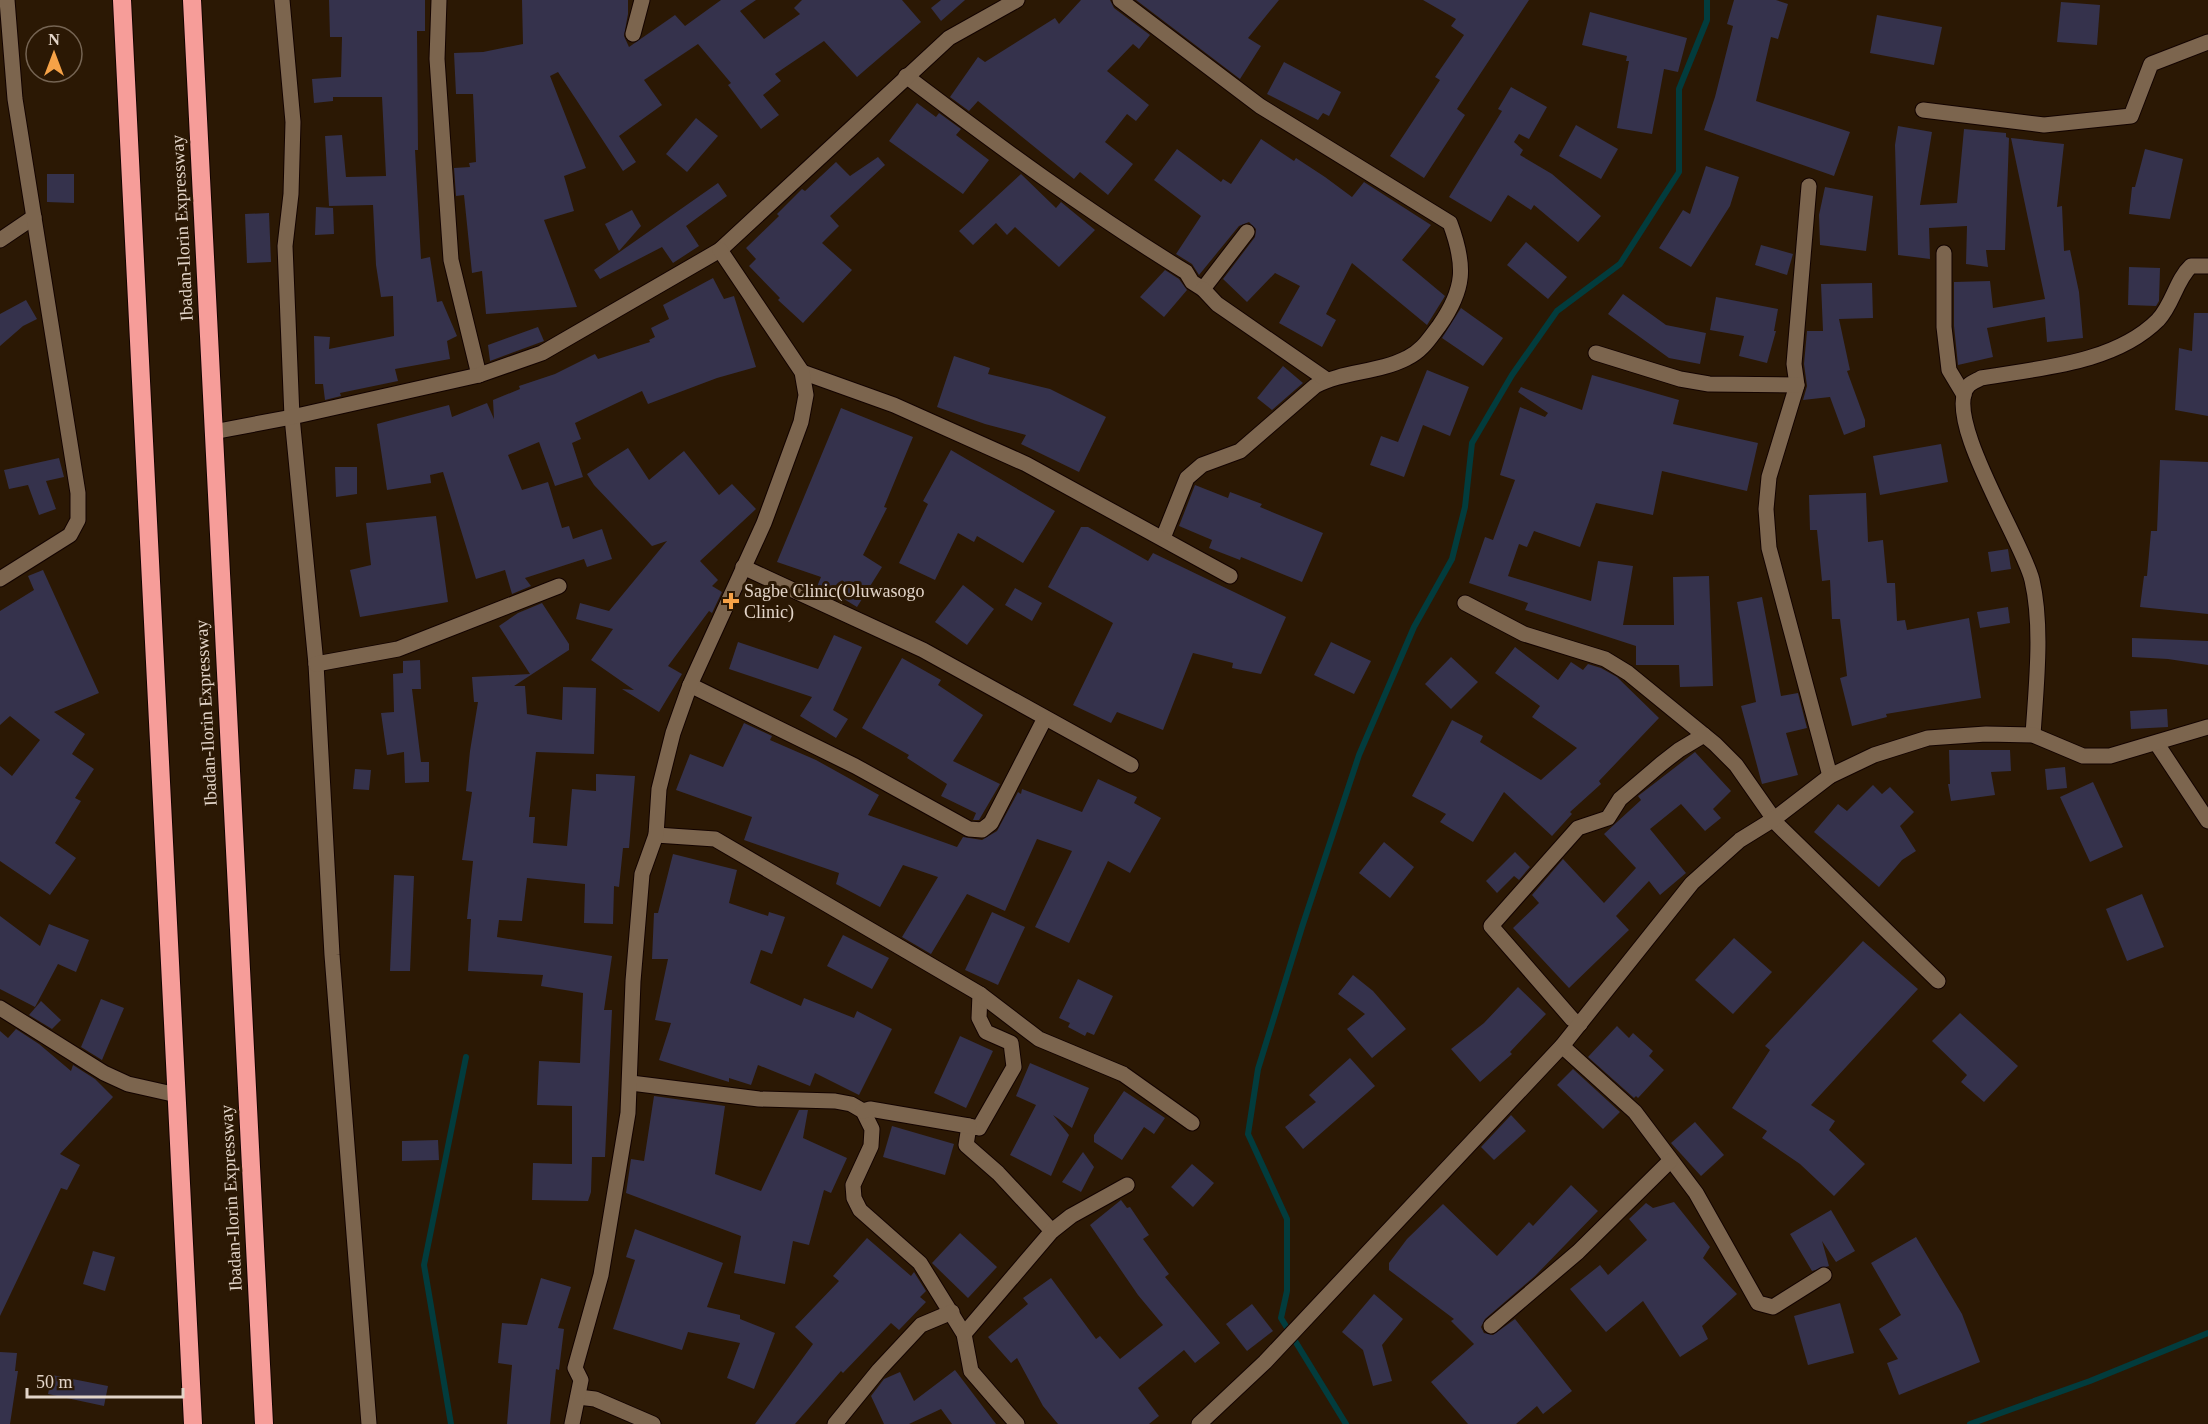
<svg xmlns="http://www.w3.org/2000/svg" width="2208" height="1424" viewBox="0 0 2208 1424" font-family="Georgia,serif">
  <style>
    .lines { fill: none; stroke-linecap: round; stroke-linejoin: round }
    .stream { stroke: #023c3d; stroke-width: 6 }
    .building { fill: #35324c }
    .minor-casing { stroke: #130300; stroke-width: 17 }
    .highway-casing { stroke: #130300; stroke-width: 20 }
    .minor { stroke: #7c654e; stroke-width: 15 }
    .highway { stroke: #f69d99; stroke-width: 18 }
    .poi-dot { fill: #f6a247; stroke: #2b1804; stroke-width: 2 }
    .labels { text-anchor: middle; dominant-baseline: central; stroke-width: 6; stroke-linejoin: round; paint-order: stroke }
    .street-label { font-size: 18px; fill: #e3d5c9; stroke: #2b1804 }
    .poi-label { font-size: 18px; fill: #e3d5c9; stroke: #2b1804; text-anchor: start }
  </style>
  <rect width="100%" height="100%" fill="#2b1804"/>
  <g class="lines">
    <g class="stream">
      <path d="M451,1424l-27,-159 42,-208"/>
      <path d="M1346,1424l-65,-106 6,-27v-72l-39,-85 10,-65 44,-142 57,-172 55,-128 38,-68 13,-52 7,-64 40,-68 45,-64 63,-47 59,-92v-83l28,-69v-20"/>
      <path d="M1970,1424l120,-43 118,-48"/>
    </g>
  </g>
  <g class="building">
    <path d="M329,0h96v31h-8l1,119h-3l6,109 9,-2 7,45 5,-1 15,35 -10,5 3,18 -55,10 3,12 -58,12 1,3 -16,4 -2,-16h-8l-1,-48 16,1 -1,12 65,-13 -1,-40 -12,1 -5,-32 -3,-60 -44,1 -4,-70 17,-1 4,42 40,-1 -4,-79h-49v4l-19,2 -2,-24 29,-2 1,-40h-12z"/>
    <path d="M522,0h106v14l-4,22 5,11 46,-32 10,11 36,-26h35l-16,11 24,28 36,-25 -6,-6 8,-8h100l19,22 -64,55 -33,-36 -49,33 6,7 -18,14 16,20 -18,14 -33,-44 3,-2 -33,-39 -54,36 18,25 -43,31 17,26 -13,9 -65,-99 -8,4 36,92 -22,8 10,35 -30,9 33,87 -91,7 -4,-43 -10,2 -8,-78 -8,1 -2,-28 16,-1 -1,-4 7,-1 -3,-68h-17l-2,-41 29,-1 40,-8z"/>
    <path d="M941,0h24l-24,21 -10,-13z"/>
    <path d="M1081,0h29l4,8 36,27 -11,14 -6,-5 -26,27 42,34 -13,16 -9,-7 -22,28 28,22 -25,31 -28,-23 -6,7 -96,-78 -9,10 -19,-14 28,-40 7,5 70,-44 4,6z"/>
    <path d="M1136,0h143l-31,38 13,8 -21,33z"/>
    <path d="M1423,0h106l-72,109 8,6 -41,63 -34,-22 50,-76 -5,-3 29,-42 -13,-9 5,-7z"/>
    <path d="M1734,0h42l12,4 -10,35 -7,-2 -15,64 94,31 -16,44 -130,-46 11,-33 18,-71 -6,-2z"/>
    <path d="M2061,2l39,3 -3,40 -40,-3z"/>
    <path d="M1590,12l97,26 -9,34 -14,-3 -12,65 -35,-6 12,-67h-3l1,-5 -45,-11z"/>
    <path d="M1877,15l65,12 -8,38 -64,-12z"/>
    <path d="M1284,62l57,30 -12,24 -6,-3 -5,7 -51,-26z"/>
    <path d="M1511,87l36,20 -18,32 -10,-5 -5,8 9,8 -3,5 32,19 49,42 -23,26 -44,-37 -3,5 -23,-15 -17,27 -42,-25 53,-86 -4,-2z"/>
    <path d="M917,103l19,14 3,-4 22,16 -5,6 33,25 -26,34 -74,-53z"/>
    <path d="M696,118l22,18 -31,36 -21,-18z"/>
    <path d="M1576,125l42,24 -17,30 -42,-23z"/>
    <path d="M1898,126l34,6 -12,73 37,-2 7,-74 42,4v4l3,1 -4,112h-19l2,17 -22,-3 1,-38 -38,2 1,31 -32,-4 -3,-110z"/>
    <path d="M2011,138l53,6 -7,63 5,-1 2,45 6,-1 9,42 4,46 -36,4 -2,-25 -58,11 6,29 -35,8 -4,-39v-44l36,-1 3,27 52,-9z"/>
    <path d="M1261,139l33,22 2,-3 29,19 27,20 12,-15 67,43 -29,35 43,36 -18,29 -75,-62 -26,51 10,6 -14,27 -43,-24 21,-37 -25,-13 -28,29 -24,-23 32,-42 1,-8 -7,-7 -10,4 -40,49 -7,-11 -16,-10 25,-38 -47,-36 23,-31 44,33 2,-3 8,5z"/>
    <path d="M2145,149l38,10 -13,60 -41,-5 3,-27h3z"/>
    <path d="M878,157l7,8 -55,51 9,10 -17,17 30,27 -49,53 -25,-23 2,-2 -31,-32 7,-7 -10,-11 33,-32 -2,-2 25,-25 3,2 31,-29 14,14z"/>
    <path d="M1706,166l33,11 -9,29 -39,61 -32,-19 24,-38 7,4z"/>
    <path d="M47,174h27v29l-27,-1z"/>
    <path d="M1021,174l35,34 5,-6 34,28 -36,37 -44,-40 -8,8 -11,-12 -23,22 -14,-14z"/>
    <path d="M718,183l9,13 -41,30 13,20 -26,17 -11,-16 -62,32 -6,-9z"/>
    <path d="M1825,187l48,9 -7,55 -46,-6 -1,-30z"/>
    <path d="M316,207l17,1 1,26 -19,1z"/>
    <path d="M632,210l9,16 -22,25 -14,-27z"/>
    <path d="M269,213l2,49 -24,1 -2,-49z"/>
    <path d="M1526,242l41,35 -19,22 -41,-34z"/>
    <path d="M1761,245l32,9 -6,21 -32,-10z"/>
    <path d="M2129,267l31,1 -1,33 -3,5 -28,-1z"/>
    <path d="M1165,270l14,9 8,11 -23,27 -24,-20z"/>
    <path d="M713,278l11,21 10,-3 22,71 -39,11 -69,26 -6,-13 -67,32 6,16 -9,4 11,34 -28,9 -16,-44 -31,13 14,35 26,-8 14,46 7,-2 4,13 29,-10 10,30 -25,8 -3,-8 -59,19 6,8 -19,8 -7,-24 -29,9 -33,-107 -13,3 1,8 -44,7 -10,-66 72,-19 3,12 35,-14 7,16 -1,-19 27,-11 -1,-3 36,-12 40,-20 3,5 52,-17 -1,-2 6,-3 -4,-9 18,-9 -6,-14z"/>
    <path d="M1872,283l1,35 -34,1 11,51 -3,1 18,49v7l-21,8 -14,-38 -27,3 4,-14 -3,-22 3,-33h16l-2,-47z"/>
    <path d="M1623,294l43,31 40,8 -6,31 -31,-6 -61,-44z"/>
    <path d="M1716,297l62,12 -4,22h2l-9,32 -28,-7 5,-20 -34,-6z"/>
    <path d="M26,300l11,19 -14,7 -23,20v-32z"/>
    <path d="M1461,308l42,30 -20,28 -41,-28z"/>
    <path d="M2194,313h14v103l-33,-6 4,-62 13,3z"/>
    <path d="M538,327l6,14 -54,20 -2,-16z"/>
    <path d="M954,356l36,12 -2,6 62,15 56,28 -27,55 -58,-28 5,-9 -41,-11 -48,-17z"/>
    <path d="M1283,366l20,17 -31,27 -15,-12z"/>
    <path d="M1427,370l42,17 -19,49 -27,-11 -19,52 -34,-12 11,-29 17,6z"/>
    <path d="M1592,375l87,25 -6,24 85,19 -11,48 -85,-20 -9,44 -57,-12 -16,44 -46,-16 -7,16 -8,-3 -11,32 83,25 7,-40 35,5 -10,59h51l-1,-48 36,-1 4,110 -33,1 -1,-22h-43v-19l-111,-36 3,-7 -59,-20 16,-46 8,3 22,-60 -15,-5 20,-68 25,10 3,-4 -30,-21 3,-5 61,23z"/>
    <path d="M841,408l72,29 -29,70 3,1 -24,47 19,12 -25,40 -23,-14 -2,4 -16,-8 5,-12 -44,-15z"/>
    <path d="M1941,444l7,38 -68,13 -7,-39z"/>
    <path d="M628,448l21,32 35,-29 35,44 13,-11 24,25 -56,52 18,19 -6,6 10,6 -10,21 -3,-2 -41,55 14,8 -23,38 -37,-23 12,1 -43,-30 22,-31 -37,-10 4,-16 29,8 58,-70 -15,5 -58,-61 -7,-11z"/>
    <path d="M951,450l104,61 -32,52 -46,-27 -3,6 -16,-9 -23,47 -36,-17 29,-59 -5,-3z"/>
    <path d="M59,458l5,19 -18,4 10,28 -17,6 -11,-30 -19,4 -5,-19z"/>
    <path d="M2160,460l48,2v152l-68,-7 4,-31h3l4,-45h6z"/>
    <path d="M335,467h22v27l-21,3z"/>
    <path d="M1195,485l33,13 2,-6 32,12 -2,3 63,26 -21,49 -61,-25 -1,3 -31,-12 3,-8 -33,-14z"/>
    <path d="M1866,493l2,49 15,-2 4,43h8l2,38 8,-1 2,10 62,-12 12,80 -95,16 1,3 -35,9 -12,-48 7,-2 -7,-57h-8l-2,-39 -8,1 -5,-51h-7l-1,-35z"/>
    <path d="M436,516l12,86 -88,15 -10,-47 21,-5 -5,-42z"/>
    <path d="M1081,527h7l60,34 5,-8 133,64 -25,57 -29,-6 1,-5 -40,-10 -30,77 -46,-18 -6,11 -38,-18 40,-82 -65,-36z"/>
    <path d="M2008,549l3,20 -20,3 -3,-20z"/>
    <path d="M43,570l56,123 -45,19 31,22 -13,20 22,15 -19,29 6,3 -26,42 21,15 -26,37 -50,-34v-95l12,10 28,-36 -30,-24 -10,9v-114l34,-21 -6,-14z"/>
    <path d="M963,585l31,24 -27,36 -32,-23z"/>
    <path d="M1015,588l27,15 -10,18 -27,-16z"/>
    <path d="M1762,597l19,99 17,-3 9,35 -21,5 12,42 -36,9 -21,-78 15,-4 -19,-100z"/>
    <path d="M542,603l27,41v6l-55,36h11l2,28 35,6 1,-33 33,1 -2,66 -58,-2 -7,65h6l-2,26 34,3 5,-57 24,2v-17l39,2 -6,72h-6l-4,39 -5,-1 -1,38 -29,-1 1,-39 -58,-6 -5,43 -23,-1 -2,17 115,19 -8,54h8l-7,147h-13l-1,35 -3,9 -56,-1 1,-37 39,1v-58l-35,-1 2,-44 41,2 3,-70 -42,-7 2,-11 -75,-4 3,-52h-4l6,-58 -11,-1 10,-68 -6,-1 4,-40 8,-49h-4l-2,-25 58,-3 -31,-48 19,-13z"/>
    <path d="M2008,607l2,16 -30,5 -3,-16z"/>
    <path d="M834,635l28,12 -29,63 15,9 -12,19 -36,-22 12,-19 -83,-28 9,-27 80,27z"/>
    <path d="M2132,638l76,3v24l-40,-6 -36,-2z"/>
    <path d="M1331,642l40,19 -17,33 -40,-19z"/>
    <path d="M1515,647l43,33 13,-18 12,8 5,-6 13,4 16,9 42,41 -60,63 2,3 -31,28 2,2 -20,22 -48,-44 -31,50 -33,-20 6,-8 -34,-18 40,-76 31,16 -3,6 61,38 36,-32 -45,-31 8,-11 -45,-33z"/>
    <path d="M1451,657l27,25 -27,27 -26,-25z"/>
    <path d="M902,658l39,22 -3,5 45,30 -30,46 47,23 -21,36h-6l3,-7 -35,-17 6,-12 -40,-26 2,-3 -47,-27z"/>
    <path d="M420,660l1,29h-9l9,73h8v20l-24,1 -1,-31 -17,3 -6,-42 13,-1 -1,-38 10,-1v-12z"/>
    <path d="M2167,709l1,18 -37,2 -1,-18z"/>
    <path d="M744,723l28,13 -2,4 46,20 63,35 -11,20 89,32 6,-10 19,3 15,-9 21,-39 3,2 1,-5 60,23 16,-33 39,18 -3,6 27,15 -31,55 -22,-12 -39,82 -34,-16 37,-76 -35,-12 -32,72 -38,-17 -36,60 -29,-17 36,-60 -35,-12 -23,42 -44,-23 3,-11 -95,-33 8,-23 -76,-27 14,-36 33,13z"/>
    <path d="M1949,750h61l1,21 -20,1 4,23 -44,6 -3,-17h2z"/>
    <path d="M1695,752l36,39 -18,18 8,9 -16,13 -24,-27 -31,25 36,44 -26,22 -11,-14 -33,35 13,14 -60,58 -56,-60 26,-25 -7,-8 31,-36 41,44 32,-35 -32,-34 37,-34 -3,-4z"/>
    <path d="M2065,767l2,21 -20,2 -2,-21z"/>
    <path d="M355,769l16,1 -2,20 -16,-1z"/>
    <path d="M2093,782l30,65 -33,15 -30,-65z"/>
    <path d="M1873,785l9,9 8,-7 24,25 -14,14 16,25 -14,9 -23,27 -65,-55 24,-28 9,7z"/>
    <path d="M1384,842l30,25 -24,31 -31,-25z"/>
    <path d="M1515,852l15,15 -11,13 -5,-4 -17,17 -11,-12z"/>
    <path d="M673,854l64,16 -8,33 39,13 1,-4 16,5 -13,37 -11,-4 -11,33 51,23 3,-8 50,20 3,-7 35,18 -33,66 -44,-22 -5,13 -52,-21 -7,20 -22,-7v4l-70,-22 12,-37 -16,-3 13,-61h-16l2,-46h4z"/>
    <path d="M394,875l20,1 -4,95h-20z"/>
    <path d="M2142,894l22,53 -37,14 -21,-52z"/>
    <path d="M992,912l33,15 -27,58 -33,-15z"/>
    <path d="M0,916l40,30 9,-22 40,16 -13,32 -18,-8 -23,43 -35,-18z"/>
    <path d="M843,935l46,23 -17,31 -45,-23z"/>
    <path d="M1734,938l38,34 -39,42 -38,-34z"/>
    <path d="M1863,941l55,48 -107,116 24,16 -6,9 36,34 -31,32 -34,-32 -38,-26 5,-7 -35,-23 38,-58 -5,-4z"/>
    <path d="M1353,975l20,16 33,38 -34,29 -25,-29 18,-15 -27,-20z"/>
    <path d="M1078,979l35,17 -19,39 -7,-3 -2,4 -17,-9 2,-4 -11,-5z"/>
    <path d="M1518,987l28,27 -36,38 2,2 -32,28 -29,-33 33,-26z"/>
    <path d="M101,999l23,9 -22,52 -21,-13z"/>
    <path d="M41,1001l20,19 -9,9 -23,-14z"/>
    <path d="M1960,1013l58,53 -34,36 -23,-20 6,-7 -35,-34z"/>
    <path d="M1617,1026l12,12 4,-5 20,18 -4,5 15,14 -26,28 -2,-2 -2,2 -46,-41z"/>
    <path d="M16,1029l23,15 32,27 2,-6 22,14 18,18 -53,57 20,11 -13,25 -6,-2 -61,128v-285l8,7z"/>
    <path d="M960,1036l33,15 -27,57 -32,-15z"/>
    <path d="M1350,1058l25,28 -72,63 -18,-22 31,-25 -7,-7z"/>
    <path d="M1030,1063l59,25 -17,40 -19,-13 16,20 -18,41 -41,-21 26,-50 -20,-9z"/>
    <path d="M1573,1069l47,43 -17,17 -46,-44z"/>
    <path d="M1124,1091l41,27 -11,16 -10,-7 -22,33 -28,-18v-7z"/>
    <path d="M654,1096l71,10 -10,68 46,17 38,-81h9l-5,28 44,20 -16,35 -7,-3 -15,55 -16,-4 -8,43 -51,-11 7,-37 -115,-43 5,-34 13,2z"/>
    <path d="M1511,1115l15,16 -32,29 -13,-13z"/>
    <path d="M1695,1122l29,33 -23,21 -30,-33z"/>
    <path d="M892,1126l62,18 -9,31 -62,-18z"/>
    <path d="M438,1140l1,20 -37,1v-20z"/>
    <path d="M1083,1152l11,15 -13,25 -19,-10z"/>
    <path d="M1192,1164l22,19 -21,24 -22,-20z"/>
    <path d="M1571,1185l27,26 -63,65 -50,43 -4,8 3,6 9,2 22,-16 57,72 -29,23 -6,-8 -21,18h-48l-37,-42 43,-38 -23,-23 3,-2 -65,-49v-7l18,-24 36,-35 54,52 32,-34 4,4z"/>
    <path d="M1121,1200l6,8 3,-1 19,28 -6,4 26,35 -4,3 55,66 -25,20 -11,-13 -46,38 21,28 -10,8h-91l-15,-18 -26,-48 -6,5 -23,-26 40,-33 -5,-6 28,-20 45,61 4,-3 20,23 43,-34 -25,-30 -48,-70z"/>
    <path d="M1674,1202l36,45 -7,11 34,36 -35,32 6,13 -28,18 -37,-56 -37,31 -36,-43 30,-24 8,10 39,-35 -18,-21 17,-16 7,5z"/>
    <path d="M1831,1210l24,41 -19,11 -14,-21 7,25 -17,5 -22,-37z"/>
    <path d="M635,1229l88,34 -16,44 33,8v4l35,14 -21,56 -27,-11 13,-35 -52,-11 -6,18 -69,-21 22,-69 -9,-3z"/>
    <path d="M960,1233l37,34 -29,31 -36,-35z"/>
    <path d="M1916,1237l46,77 18,48 -81,33 -12,-32 11,-4 -19,-30 22,-14 -30,-52z"/>
    <path d="M867,1238l44,38 3,-4 12,19 -6,6 6,5 -27,28 -8,-7 -48,50 -2,-2 -46,53h-40l58,-80 -18,-17 44,-46 -6,-5z"/>
    <path d="M93,1251l22,6 -10,34 -22,-7z"/>
    <path d="M541,1278l30,9 -13,41 6,1 -5,41 -3,-1 -6,55h-43l5,-59 -14,-2 4,-40 25,2z"/>
    <path d="M1374,1294l29,25 -21,26 10,36 -19,5 -10,-36 -21,-18z"/>
    <path d="M1840,1303l14,50 -46,12 -14,-49z"/>
    <path d="M1252,1304l21,27 -26,20 -21,-27z"/>
    <path d="M0,1352l17,1 -2,18h3l-8,53h-10z"/>
    <path d="M955,1370l41,54h-44l-11,-15 -32,15h-25l-13,-28 13,-17 16,-7 14,29z"/>
    <path d="M52,1375l56,11 -4,20 -56,-12z"/>
  </g>
  <g class="lines">
    <g class="minor-casing">
      <g id="minor">
        <path d="M282,0l11,122 -2,72 -6,52 7,171 24,247 16,291 37,469"/>
        <path d="M439,0l-2,59 14,201 28,115"/>
        <path d="M1120,0l140,106 190,117c16,43 15,66 -11,103 -10,13 -17,25 -32,32 -29,15 -64,13 -92,28l-75,65 -38,14 -15,13 -24,60"/>
        <path d="M633,34l9,-34"/>
        <path d="M906,76c91,69 182,136 280,196l6,10 11,7 44,-57"/>
        <path d="M1923,110l121,15 87,-9 20,-52 57,-22"/>
        <path d="M1809,186l-15,178 3,21 -28,92 -3,32 3,39 61,228"/>
        <path d="M0,240l34,-23"/>
        <path d="M1944,253v74l5,43 15,25"/>
        <path d="M1203,289l14,15 110,76"/>
        <path d="M1596,353l84,26 29,5 88,1"/>
        <path d="M802,372l92,33 132,59 204,112"/>
        <path d="M213,432l79,-15 187,-42 63,-22 178,-103 229,-212 68,-38"/>
        <path d="M743,567l180,83 208,115"/>
        <path d="M0,579l70,-44 8,-15v-27l-63,-394 -8,-99"/>
        <path d="M1465,603l59,31 81,25 23,14 87,71 21,21 42,60 160,156"/>
        <path d="M316,664l82,-15 161,-63"/>
        <path d="M690,685l165,81 114,63 13,1 9,-7 54,-105"/>
        <path d="M2033,735c3,-48 10,-108 -1,-155 -8,-36 -92,-166 -63,-195 3,-3 9,-5 12,-7 57,-10 133,-14 177,-58 15,-16 18,-40 33,-54h17"/>
        <path d="M2157,744l51,77"/>
        <path d="M656,835l59,4 265,155 -1,24 7,14 25,11 3,24 -35,61 -10,-2 -3,19 32,28 54,58"/>
        <path d="M980,994l59,45 84,35 69,49"/>
        <path d="M0,1008l104,65 24,11 49,11"/>
        <path d="M1580,1024l-8,-5 -81,-93 87,-98 30,-10 12,-19 41,-35 18,-14 25,-15"/>
        <path d="M1562,1046l73,66 61,81 62,110 15,4 51,-32"/>
        <path d="M631,1083l128,16 76,2 16,3 12,7 9,18 -1,17 -18,39 1,13 6,12 60,53 44,71 7,37 46,53"/>
        <path d="M863,1111l7,-2 99,17"/>
        <path d="M1491,1326l87,-74 92,-91"/>
        <path d="M964,1334l88,-103 19,-15 56,-31"/>
        <path d="M578,1397l17,2 58,25"/>
        <path d="M572,1424l9,-44 -6,-12 26,-93 27,-162 5,-132 9,-107 14,-39 3,-46 14,-56 17,-48 74,-162 37,-101 5,-27 -4,-23 -82,-122"/>
        <path d="M835,1424l44,-54 42,-45 31,-13"/>
        <path d="M1199,1424l66,-62 297,-316 130,-163 48,-43 34,-21 56,-43 44,-21 54,-17 58,-4 47,1 50,21h27l98,-29"/>
      </g>
    </g>
    <g class="highway-casing">
      <g id="highway">
        <path d="M122,0l71,1424"/>
        <path d="M192,0l72,1424"/>
      </g>
    </g>
    <use href="#minor" class="minor"/>
    <use href="#highway" class="highway"/>
  </g>
  <path class="poi-dot" d="M728 592h6v6h6v6h-6v6h-6v-6h-6v-6h6z"/>
  <g class="labels">
    <g class="street-label">
      <text transform="translate(182 228) rotate(-93)">Ibadan-Ilorin Expressway</text>
      <text transform="translate(206 713) rotate(-93)">Ibadan-Ilorin Expressway</text>
      <text transform="translate(231 1198) rotate(-93)">Ibadan-Ilorin Expressway</text>
    </g>
    <g class="poi-label">
      <text x="744" y="591">Sagbe Clinic(Oluwasogo<tspan x="744" dy="21">Clinic)</tspan></text>
    </g>
  </g>
  <g transform="translate(54 54)"><circle r="28" fill="#2b1804" stroke="#756453" stroke-width="1.5"/>
  <path d="M0-4.5L10 22L0 15L-10 22Z" fill="#f6a247"/>
  <text y="-9" font-size="16" font-weight="bold" text-anchor="middle" fill="#e3d5c9">N</text>
  </g>
  <path d="M27 1388v9h156v-9" fill="none" stroke="#e3d5c9" stroke-width="3"/>
  <text x="36" y="1388" font-size="18" fill="#e3d5c9" stroke="#2b1804" stroke-width="4.5" paint-order="stroke">50 m</text>
</svg>
